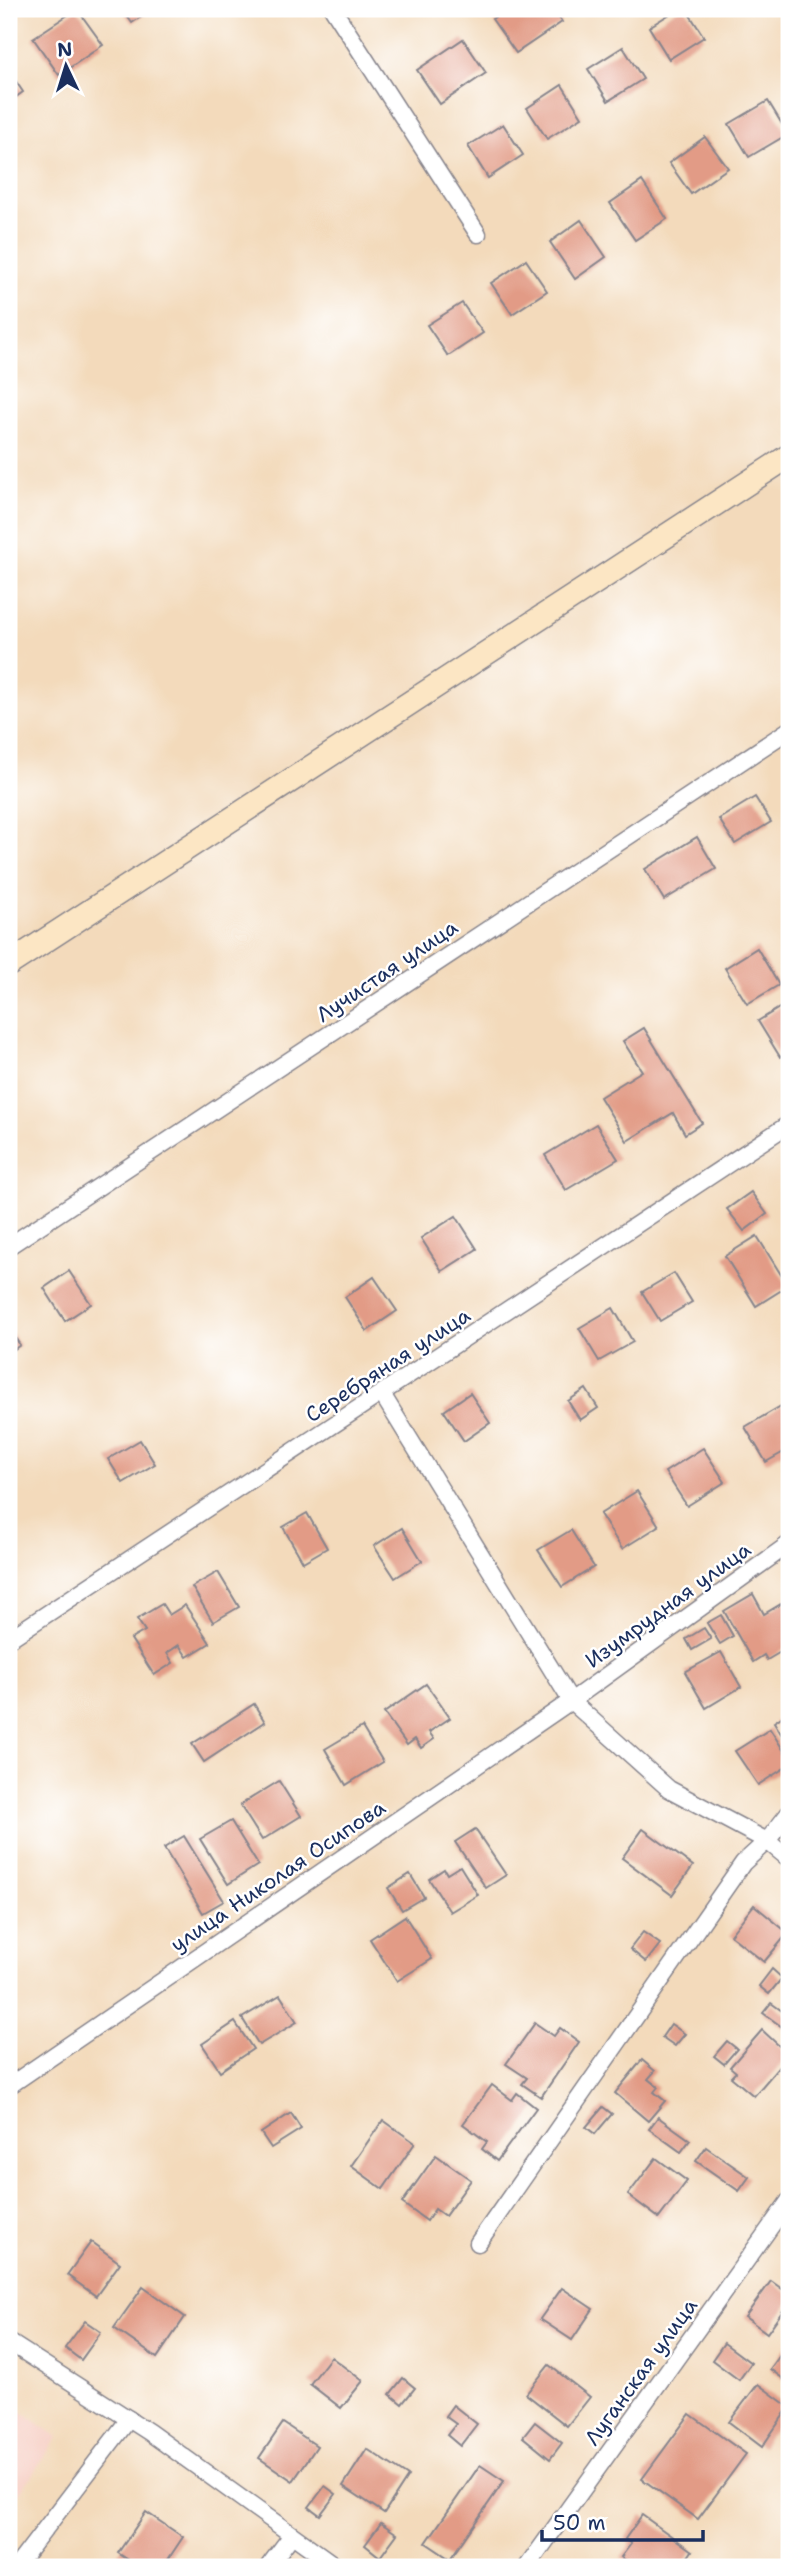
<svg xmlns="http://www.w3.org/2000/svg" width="798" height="2576" viewBox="0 0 798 2576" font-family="'Shantell Sans',sans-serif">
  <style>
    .built { fill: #f7d1c7 }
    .building { fill: #e29b86 }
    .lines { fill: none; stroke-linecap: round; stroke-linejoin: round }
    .minor-casing { stroke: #87848c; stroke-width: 19 }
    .secondary-casing { stroke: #87848c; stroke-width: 26 }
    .minor { stroke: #fff; stroke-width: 16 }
    .secondary { stroke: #fce6c4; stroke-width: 23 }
    .labels { text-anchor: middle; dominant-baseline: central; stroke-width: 5; stroke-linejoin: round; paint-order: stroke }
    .street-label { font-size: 21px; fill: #1b2f5e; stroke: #fff }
  </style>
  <rect width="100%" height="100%" fill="#fff"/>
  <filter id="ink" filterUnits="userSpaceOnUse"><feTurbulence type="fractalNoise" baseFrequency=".0143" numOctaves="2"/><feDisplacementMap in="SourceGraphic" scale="14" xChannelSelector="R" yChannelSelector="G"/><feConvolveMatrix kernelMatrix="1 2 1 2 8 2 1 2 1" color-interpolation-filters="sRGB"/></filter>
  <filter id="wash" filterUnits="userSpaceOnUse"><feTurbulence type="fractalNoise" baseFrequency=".00686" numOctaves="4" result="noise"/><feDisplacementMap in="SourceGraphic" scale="28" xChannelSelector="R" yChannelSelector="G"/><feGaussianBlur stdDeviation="1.57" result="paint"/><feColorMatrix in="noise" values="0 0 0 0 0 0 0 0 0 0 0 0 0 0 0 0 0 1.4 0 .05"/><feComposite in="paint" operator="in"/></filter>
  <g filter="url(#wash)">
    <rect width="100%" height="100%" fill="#f3dabb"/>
    <path class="built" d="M9,2403l49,34 -49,71z"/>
    <g id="blocks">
      <g class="building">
        <path d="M77,9l26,36 -44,30 -26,-37z"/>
        <path d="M122,9h31l-21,14z"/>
        <path d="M507,9h46l9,13 -46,31 -24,-34z"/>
        <path d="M678,9h8l18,28 -35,22 -20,-32z"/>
        <path d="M463,39l23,34 -46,31 -23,-34z"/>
        <path d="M623,47l20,32 -35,22 -20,-32z"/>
        <path d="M9,71l14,21 -14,10z"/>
        <path d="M562,85l20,32 -35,22 -20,-31z"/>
        <path d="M768,101l20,33 -39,23 -20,-33z"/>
        <path d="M503,124l20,31 -35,23 -20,-32z"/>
        <path d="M705,137l23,31 -37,26 -22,-31z"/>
        <path d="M642,181l25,38 -32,21 -25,-37z"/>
        <path d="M581,220l25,37 -31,22 -25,-37z"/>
        <path d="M526,260l21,31 -35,23 -21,-31z"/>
        <path d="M462,303l21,30 -35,23 -21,-31z"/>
        <path d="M755,797l16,25 -36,22 -16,-25z"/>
        <path d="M697,837l19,32 -52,31 -19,-31z"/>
        <path d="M757,948l22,37 -32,19 -22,-36z"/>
        <path d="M789,1002v50l-9,5 -22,-36z"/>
        <path d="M644,1028l58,95 -17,11 -12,-21 -46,28 -27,-44 42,-26 -19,-30z"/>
        <path d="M596,1124l22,35 -52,31 -21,-35z"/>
        <path d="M751,1192l16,22 -23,17 -17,-22z"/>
        <path d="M456,1216l21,33 -35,22 -21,-33z"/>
        <path d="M757,1236l31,50 -32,20 -31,-50z"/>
        <path d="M69,1271l22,33 -26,17 -21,-33z"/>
        <path d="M674,1273l18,29 -32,19 -18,-29z"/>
        <path d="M374,1277l23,34 -30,20 -22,-34z"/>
        <path d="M613,1308l20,34 -34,19 -20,-33z"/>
        <path d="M9,1329l11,16 -11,8z"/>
        <path d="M586,1389l12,19 -18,12 -12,-19z"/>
        <path d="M470,1393l20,30 -26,18 -20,-30z"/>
        <path d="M786,1403l3,5v41l-23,13 -21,-35z"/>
        <path d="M140,1440l15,24 -32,19 -15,-24z"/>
        <path d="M703,1448l22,34 -38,24 -22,-34z"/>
        <path d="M637,1491l22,35 -37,23 -22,-35z"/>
        <path d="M307,1513l20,35 -24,14 -20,-35z"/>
        <path d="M402,1528l20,33 -27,17 -21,-32z"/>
        <path d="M571,1530l23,37 -32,20 -24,-37z"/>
        <path d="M218,1572l21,35 -26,15 -21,-35z"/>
        <path d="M753,1594l11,20 22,-13 3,7v39l-22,13 -3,-5 -11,7 -29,-51z"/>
        <path d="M162,1604l7,11 16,-10 25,38 -23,14 -8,-12 -12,8 6,10 -19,12 -23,-36 14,-8 -8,-12z"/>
        <path d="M721,1615l12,21 -13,8 -13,-21z"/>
        <path d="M704,1628l7,11 -19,11 -6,-11z"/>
        <path d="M721,1652l20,35 -35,21 -21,-36z"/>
        <path d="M426,1684l24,34 -21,14 5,7 -13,9 -6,-9 -8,6 -23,-32z"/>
        <path d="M254,1704l11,18 -61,40 -12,-18z"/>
        <path d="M783,1716l6,11v20l-15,-25z"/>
        <path d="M362,1727l21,35 -37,23 -21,-36z"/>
        <path d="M770,1729l19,30v6l-31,20 -23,-34z"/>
        <path d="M279,1781l22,35 -39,24 -22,-35z"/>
        <path d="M231,1821l27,44 -30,19 -28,-45z"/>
        <path d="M475,1829l31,46 -20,13 -31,-46z"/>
        <path d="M643,1829l50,37 -21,29 -50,-37z"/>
        <path d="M184,1836l40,65 -21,12 -39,-65z"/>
        <path d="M460,1866l18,29 -28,17 -21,-33 15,-10 3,5z"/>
        <path d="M410,1874l14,23 -22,13 -14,-22z"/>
        <path d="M754,1905l34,28 -24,29 -34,-27z"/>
        <path d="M405,1916l27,43 -35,22 -27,-42z"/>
        <path d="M643,1932l17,12 -14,18 -16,-13z"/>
        <path d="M772,1969l10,9 -13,16 -10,-8z"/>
        <path d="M280,1995l17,27 -38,23 -17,-27z"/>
        <path d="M771,2003l18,13 -4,13 -22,-16z"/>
        <path d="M235,2022l18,27 -33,22 -18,-27z"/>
        <path d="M535,2023l19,13 6,-8 19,14 -38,55 -19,-13 5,-6 -21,-14z"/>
        <path d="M671,2024l14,10 -10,12 -13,-9z"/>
        <path d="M762,2030l27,25 -35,41 -23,-19 5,-5 -6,-5z"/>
        <path d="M727,2041l10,8 -13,15 -10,-8z"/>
        <path d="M642,2060l13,11 -7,8 10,8 -4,5 11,9 -17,20 -33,-28z"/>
        <path d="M492,2085l20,15 5,-7 19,15 -39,53 -15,-12 5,-7 -24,-18z"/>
        <path d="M603,2107l9,7 -17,20 -9,-7z"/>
        <path d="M291,2113l10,16 -30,19 -10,-15z"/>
        <path d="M658,2117l32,23 -9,12 -32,-23z"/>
        <path d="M383,2120l32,23 -32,46 -32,-23z"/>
        <path d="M706,2147l43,30 -10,14 -43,-30z"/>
        <path d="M436,2155l35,25 -26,36 -10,-7 -8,12 -25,-18z"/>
        <path d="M656,2158l31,23 -28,37 -31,-23z"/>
        <path d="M91,2242l29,21 -24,33 -29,-21z"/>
        <path d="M771,2281l18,13v8l-22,31 -22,-16z"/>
        <path d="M143,2287l42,30 -28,41 -43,-30z"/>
        <path d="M562,2288l31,21 -21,31 -32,-21z"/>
        <path d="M85,2321l16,11 -20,28 -16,-12z"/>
        <path d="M724,2343l27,20 -12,17 -27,-20z"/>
        <path d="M789,2343v40l-19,-14z"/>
        <path d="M331,2357l32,24 -22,27 -31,-24z"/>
        <path d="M549,2365l41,32 -23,29 -41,-32z"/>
        <path d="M403,2378l12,10 -13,16 -12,-10z"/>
        <path d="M758,2384l31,23 -27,40 -33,-25z"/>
        <path d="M453,2405l24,19 -17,22 -13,-11 9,-11 -11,-8z"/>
        <path d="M690,2414l56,40 -48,65 -56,-40z"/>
        <path d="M535,2422l27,21 -12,16 -27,-22z"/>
        <path d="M283,2423l34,23 -24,35 -34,-23z"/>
        <path d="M367,2449l41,27 -24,37 -41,-27z"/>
        <path d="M480,2465l24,16 -54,78 -24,-16z"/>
        <path d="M325,2486l11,8 -16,21 -11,-8z"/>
        <path d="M146,2512l37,25 -16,24 6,6h-34l-21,-14z"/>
        <path d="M642,2515l50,36 -11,16h-28l-7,-4 -3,4h-8l-14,-10 10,-13 -6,-5z"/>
        <path d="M381,2523l16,11 -17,23 -15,-12z"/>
      </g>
    </g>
  </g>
  <g filter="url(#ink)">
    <use href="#blocks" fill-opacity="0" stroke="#87848c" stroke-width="2"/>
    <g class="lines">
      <g class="minor-casing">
        <g id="minor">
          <path d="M333,9l145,225"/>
          <path d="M9,1246l780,-516"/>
          <path d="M382,1394l189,307 98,88 98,52 22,18"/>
          <path d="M9,1639l780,-515"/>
          <path d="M9,2086l562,-385 218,-157"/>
          <path d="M478,2243l265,-380 24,-22 22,-28"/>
          <path d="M9,2342l140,90 188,135"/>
          <path d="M16,2567l113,-148"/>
          <path d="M268,2567l24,-32"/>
          <path d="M527,2567l262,-366"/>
        </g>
      </g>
      <g class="secondary-casing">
        <path id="secondary" d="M9,964l780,-508"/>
      </g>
      <use href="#minor" class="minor"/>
      <use href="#secondary" class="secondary"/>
    </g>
  </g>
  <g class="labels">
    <g class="street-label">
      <text transform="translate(387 971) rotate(-34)">Лучистая улица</text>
      <text transform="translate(388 1365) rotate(-33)">Серебряная улица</text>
      <text transform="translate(668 1605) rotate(-36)">Изумрудная улица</text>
      <text transform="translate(278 1876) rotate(-34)">улица Николая Осипова</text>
      <text transform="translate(641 2372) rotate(-54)">Луганская улица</text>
    </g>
  </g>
  <rect width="798" height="2576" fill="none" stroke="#fff" stroke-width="35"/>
  <g transform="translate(66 66) rotate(356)" stroke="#ffffff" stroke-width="5" paint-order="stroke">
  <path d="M0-5L12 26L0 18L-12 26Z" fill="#1b2f5e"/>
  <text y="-10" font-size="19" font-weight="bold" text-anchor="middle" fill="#1b2f5e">N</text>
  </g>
  <path d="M542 2530v10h161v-10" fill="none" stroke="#1b2f5e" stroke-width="3.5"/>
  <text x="553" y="2530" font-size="21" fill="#1b2f5e" stroke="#ffffff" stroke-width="5" paint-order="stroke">50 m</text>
</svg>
